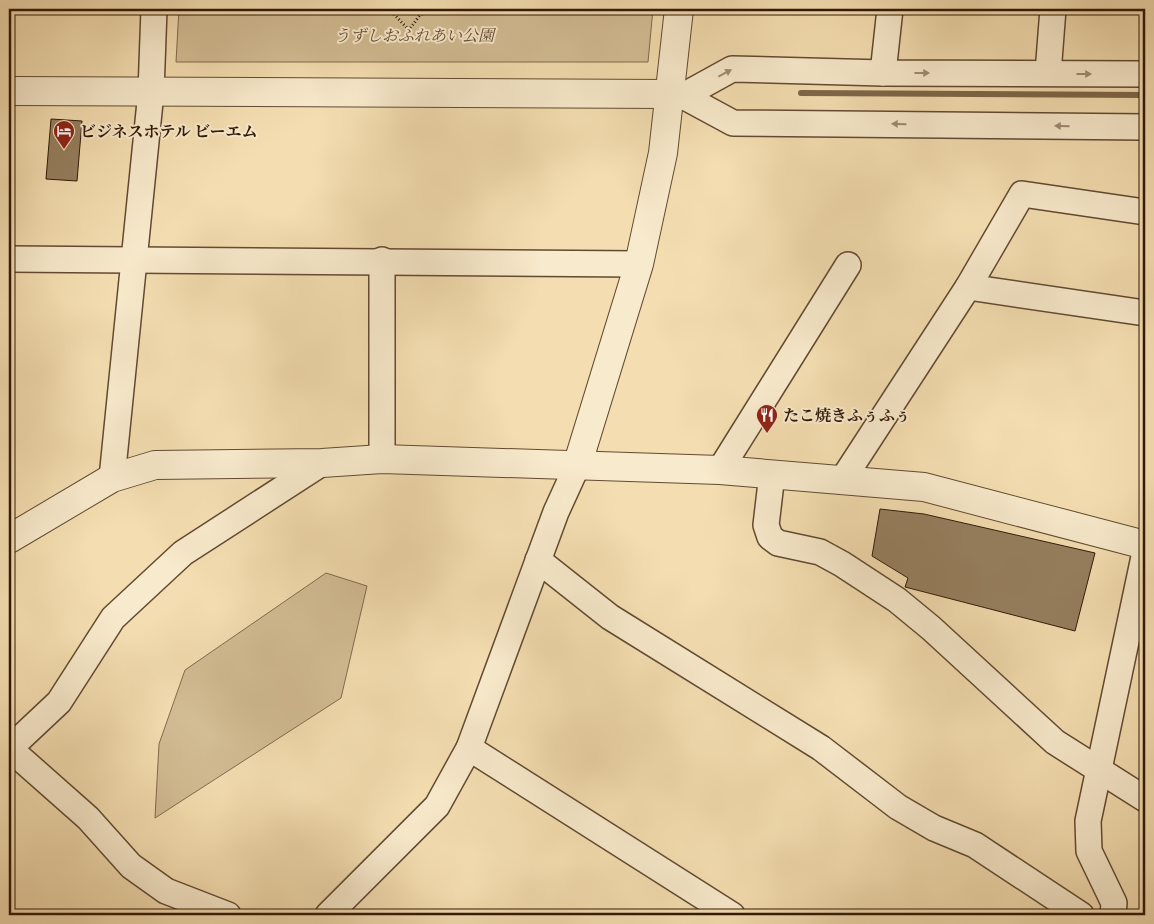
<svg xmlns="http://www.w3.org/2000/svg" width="1154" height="924" viewBox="0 0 1154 924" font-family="'IM FELL French Canon','Noto Serif JP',serif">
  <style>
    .green { fill: #d3bd94; stroke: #826b4e }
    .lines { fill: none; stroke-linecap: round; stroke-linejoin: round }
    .stream { stroke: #7e674a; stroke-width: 6 }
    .building { fill: #967f5f; stroke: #311907 }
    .minor-casing { stroke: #624a32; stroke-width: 28 }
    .tertiary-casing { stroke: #624a32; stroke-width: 30 }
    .path { stroke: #311907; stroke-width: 3; stroke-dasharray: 1 2.5; stroke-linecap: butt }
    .minor { stroke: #f8eacc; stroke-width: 25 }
    .tertiary { stroke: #f8eacc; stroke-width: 28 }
    .oneway { fill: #9e8c73 }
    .labels { text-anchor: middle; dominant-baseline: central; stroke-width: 4; stroke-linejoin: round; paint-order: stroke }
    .park-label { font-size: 16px; font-style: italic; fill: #624a31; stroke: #f8eacc }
    .poi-label { font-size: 16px; font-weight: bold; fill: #311907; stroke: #f8eacc; text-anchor: start }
  </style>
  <rect width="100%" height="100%" fill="#f4deb1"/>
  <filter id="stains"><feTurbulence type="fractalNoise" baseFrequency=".004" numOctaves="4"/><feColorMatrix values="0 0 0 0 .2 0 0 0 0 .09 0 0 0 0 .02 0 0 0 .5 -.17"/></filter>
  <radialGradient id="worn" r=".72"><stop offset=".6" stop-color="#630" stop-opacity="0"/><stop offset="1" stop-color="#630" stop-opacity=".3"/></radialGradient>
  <g class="green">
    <path d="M179,9h474l-5,53h-472z"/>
    <path d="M326,573l41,13 -26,112 -186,120 4,-74 26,-74z"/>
  </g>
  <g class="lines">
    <path class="stream" d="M801,93l344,2"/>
  </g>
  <g class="building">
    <path d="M51,119l31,2 -5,60 -31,-2z"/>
    <path d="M880,509l44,5 171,39 -20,78 -170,-44 3,-9 -36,-22z"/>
  </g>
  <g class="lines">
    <g class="minor-casing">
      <g id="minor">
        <path d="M883,73l7,-64"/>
        <path d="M1048,73l5,-64"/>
        <path d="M683,96l49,-27 151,4 262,1"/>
        <path d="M683,96l50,27 412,4"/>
        <path d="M9,259l630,5"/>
        <path d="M968,287l54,-93 123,18"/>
        <path d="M382,459v-199"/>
        <path d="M720,470l128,-205"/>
        <path d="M772,474l-6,51 4,12 8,6 42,9 22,12 55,36 34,28 124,114 90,57"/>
        <path d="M112,478l39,-386 3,-83"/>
        <path d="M843,479l125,-192 177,26"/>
        <path d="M538,560l72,57 211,131 77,59 36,21 41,17 106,70"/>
        <path d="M469,748l263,167"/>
        <path d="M9,749l50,-47 54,-84 70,-65 139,-90"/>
        <path d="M10,749l78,69 43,48 35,25 62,24"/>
        <path d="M328,915l109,-109 32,-58 87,-236 21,-46"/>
        <path d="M1113,915l1,-12 -25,-52 -1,-30 57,-269"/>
      </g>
    </g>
    <g class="tertiary-casing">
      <g id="tertiary">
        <path d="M9,91l661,3 13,2"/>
        <path d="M577,466l62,-202 24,-111 16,-144"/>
        <path d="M9,539l103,-61 43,-13 167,-2 60,-4 338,11 204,17 221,58"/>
      </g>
    </g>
    <path class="path" d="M389,9l20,21 11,-15 14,-6"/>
    <use href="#minor" class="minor"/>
    <use href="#tertiary" class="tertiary"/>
  </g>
  <defs><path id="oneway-solid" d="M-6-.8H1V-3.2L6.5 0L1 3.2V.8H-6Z" transform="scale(1.25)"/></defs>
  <g class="oneway">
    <use href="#oneway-solid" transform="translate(725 73) rotate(-28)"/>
    <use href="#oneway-solid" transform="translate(922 73)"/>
    <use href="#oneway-solid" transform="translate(1084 74)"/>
    <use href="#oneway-solid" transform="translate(899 124) rotate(-179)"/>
    <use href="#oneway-solid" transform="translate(1062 126) rotate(-179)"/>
  </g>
  <defs>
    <g id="hotel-pin" transform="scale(1.125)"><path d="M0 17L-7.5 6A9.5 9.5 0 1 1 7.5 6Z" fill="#8f2418" stroke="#f8eacc"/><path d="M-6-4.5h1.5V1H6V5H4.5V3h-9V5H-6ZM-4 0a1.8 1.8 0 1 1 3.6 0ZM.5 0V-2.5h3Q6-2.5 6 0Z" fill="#fff"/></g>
    <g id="restaurant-pin" transform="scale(1.125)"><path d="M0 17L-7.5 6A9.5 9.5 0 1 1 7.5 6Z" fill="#8f2418" stroke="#f8eacc"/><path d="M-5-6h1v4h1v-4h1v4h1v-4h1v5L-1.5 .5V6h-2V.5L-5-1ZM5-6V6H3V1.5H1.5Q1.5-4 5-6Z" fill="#fff"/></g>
  </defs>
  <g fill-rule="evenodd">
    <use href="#hotel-pin" x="64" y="131"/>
    <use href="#restaurant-pin" x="767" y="415"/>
  </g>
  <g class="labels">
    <g class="park-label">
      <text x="414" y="35">うずしおふれあい公園</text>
    </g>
    <g class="poi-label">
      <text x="80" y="131">ビジネスホテル ビーエム</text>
      <text x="783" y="415">たこ焼きふぅふぅ</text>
    </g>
  </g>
  <rect width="1154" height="924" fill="none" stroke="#f4deb1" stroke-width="30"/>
  <rect x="10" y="10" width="1134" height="904" fill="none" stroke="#311907" stroke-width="2.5"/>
  <rect x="15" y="15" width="1124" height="894" fill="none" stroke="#311907"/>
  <rect width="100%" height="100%" filter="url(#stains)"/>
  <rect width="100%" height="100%" fill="url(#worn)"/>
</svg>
